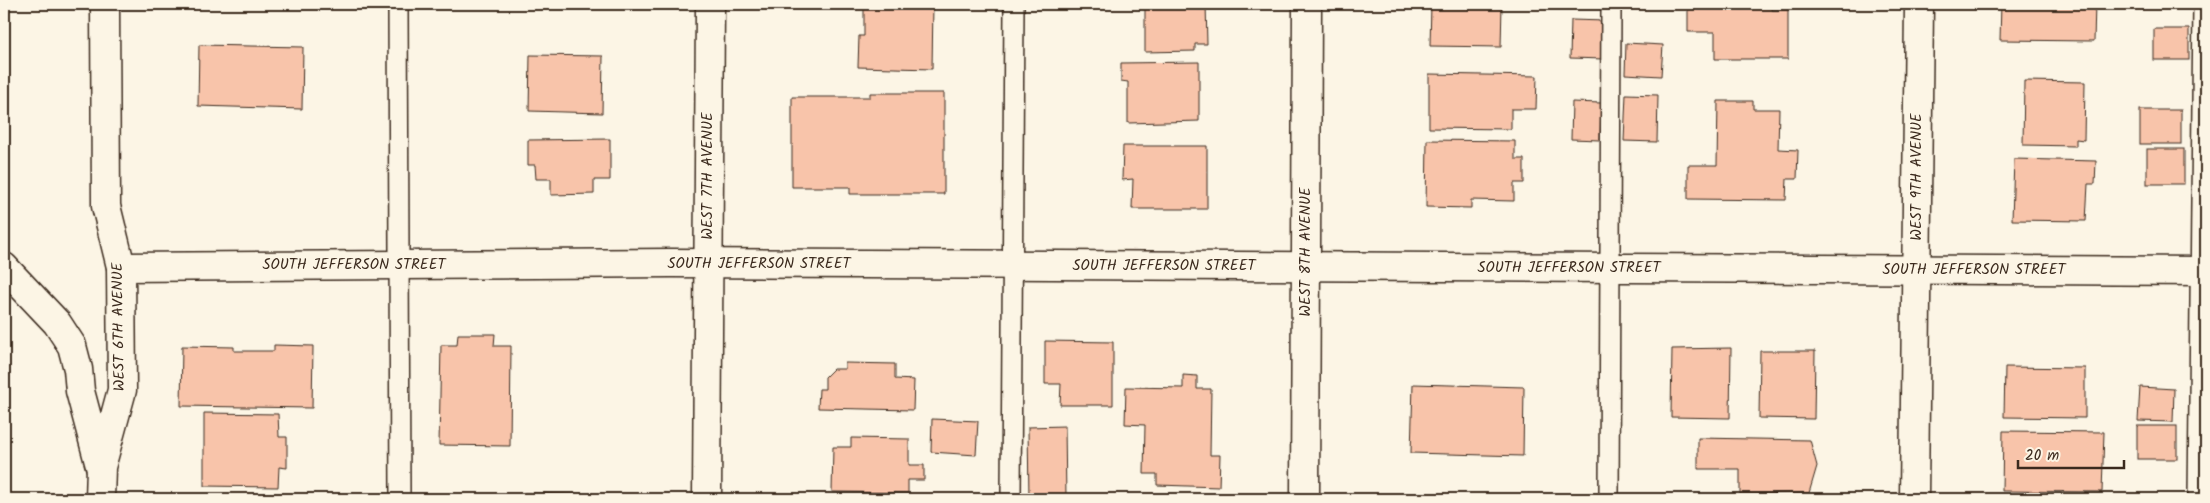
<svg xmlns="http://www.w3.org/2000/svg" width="2210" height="503" viewBox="0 0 2210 503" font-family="Kalam,sans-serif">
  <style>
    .building { fill: #f8c4aa; stroke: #3b2a1e }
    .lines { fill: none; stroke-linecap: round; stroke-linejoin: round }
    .lane-casing { stroke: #3b2a1e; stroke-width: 22 }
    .street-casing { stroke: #3b2a1e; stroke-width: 31 }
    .lane { stroke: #fcf5e5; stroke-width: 19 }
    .street { stroke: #fcf5e5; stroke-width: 28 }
    .labels { text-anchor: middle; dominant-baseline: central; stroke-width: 5; stroke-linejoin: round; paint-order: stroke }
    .street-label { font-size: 15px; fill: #3b2a1e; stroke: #fcf5e5 }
  </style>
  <rect width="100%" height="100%" fill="#fcf5e5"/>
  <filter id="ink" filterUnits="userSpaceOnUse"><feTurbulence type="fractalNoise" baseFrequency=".02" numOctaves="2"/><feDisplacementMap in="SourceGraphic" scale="10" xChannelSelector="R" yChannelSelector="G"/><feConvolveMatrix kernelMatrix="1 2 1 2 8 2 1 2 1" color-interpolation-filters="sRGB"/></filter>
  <g filter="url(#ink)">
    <g class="building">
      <path d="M864,4h69l-1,65 -74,-2 1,-31h5z"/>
      <path d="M1145,4h61l1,40h-12v7l-50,1z"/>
      <path d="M1431,4h71l-1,43 -71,-1z"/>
      <path d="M1688,4h85l-1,6h16v49h-73v-27h-27z"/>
      <path d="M2001,4h94l-1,37 -94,-1z"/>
      <path d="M1571,20l34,1 -1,38 -34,-1z"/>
      <rect x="2154" y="29" width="35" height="31"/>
      <path d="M1626,43l37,2 -2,31 -36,-2z"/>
      <path d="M199,45l104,2 -1,62 -104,-3z"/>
      <path d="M530,55l73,1 -1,57 -73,-2z"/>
      <path d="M1199,62v59l-71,2v-41l-7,-1v-18z"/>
      <path d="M1429,74l108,2 -1,33h-25v20l-82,-1z"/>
      <path d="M2024,81l61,1 -1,58 -8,-1v7l-53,-1z"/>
      <path d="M870,93h74v101h-94v-7h-58v-90h78z"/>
      <path d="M1626,94l32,1 -1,47 -33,-1z"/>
      <path d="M1718,101h35v8h26l-1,40 20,1 -1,29h-10l-1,21 -98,-1v-34h29z"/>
      <path d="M1572,102l29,1 -1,37 -29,-1z"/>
      <rect x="2140" y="110" width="41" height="34"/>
      <path d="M610,139v41h-16v14l-43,1v-16h-15l-1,-14h-7v-25z"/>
      <path d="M1427,140l88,1v18h9v24h-10v18l-43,-1v8l-45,-1z"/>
      <path d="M1123,146h84v63h-75l1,-30 -11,1z"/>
      <rect x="2147" y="149" width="37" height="35"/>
      <path d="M2014,159l82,2 -1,23h-7l-2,37 -74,-1z"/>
      <path d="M458,334h37l-1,12h17l-1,100 -71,-1 2,-100h16z"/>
      <path d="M1045,341l68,1v63h-53l1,-21h-16z"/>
      <path d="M274,345l39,1 -1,62 -131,-2 1,-60 52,1v4h40z"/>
      <path d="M1731,348l-1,70 -59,-1 1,-68z"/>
      <path d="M1760,351h55l-1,68 -55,-1z"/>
      <path d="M845,363l50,1v15l19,1 -1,30 -95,-2 1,-19h6v-12l8,-8h12z"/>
      <path d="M2005,367l80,1v50l-81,-1z"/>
      <path d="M1183,375l14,1v13h14l-1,66h10l-1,32 -62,-2v-11h-13l1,-49 -20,-1 1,-37 57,1z"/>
      <path d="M1413,384l111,3 -1,69 -112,-3z"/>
      <path d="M2140,387l34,2 -1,33 -35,-1z"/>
      <path d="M204,413l74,1 1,23h8v31l-8,-1 -1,20 -74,-1z"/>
      <path d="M932,419l46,2 -2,34 -45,-3z"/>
      <path d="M1065,426l1,73h-37l-1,-72z"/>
      <rect x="2137" y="426" width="40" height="33"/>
      <path d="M2003,431l101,1 -2,60 -100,-1z"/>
      <path d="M851,438l58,1v26h15v15h-16v13l-76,-1 1,-45h18z"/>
      <path d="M1698,438l112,2 7,26 -8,27 -69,1v-25h-42z"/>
      <path d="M524,493l101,2v4h-101z"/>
    </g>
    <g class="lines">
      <g class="lane-casing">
        <g id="lane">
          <path d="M398,4l2,495"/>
          <path d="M1011,499l3,-495"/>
          <path d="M1609,499l2,-495"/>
          <path d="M2198,499l5,-495"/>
        </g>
      </g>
      <g class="street-casing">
        <g id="street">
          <path d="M4,267l53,56 15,23 6,23 2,22 20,75"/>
          <path d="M121,267l550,-4 1535,8"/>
          <path d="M100,499l1,-32 21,-77 -1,-123 -15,-61 -1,-202"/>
          <path d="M707,499l3,-495"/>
          <path d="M1305,499l2,-495"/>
          <path d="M1914,499l5,-495"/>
        </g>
      </g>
      <use href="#lane" class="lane"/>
      <use href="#street" class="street"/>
    </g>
  </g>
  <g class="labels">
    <g class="street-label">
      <text transform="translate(708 176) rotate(-90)">WEST 7TH AVENUE</text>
      <text transform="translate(1917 177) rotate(-90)">WEST 9TH AVENUE</text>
      <text transform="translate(1306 252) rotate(-90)">WEST 8TH AVENUE</text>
      <text x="759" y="264">SOUTH JEFFERSON STREET</text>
      <text x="354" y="265">SOUTH JEFFERSON STREET</text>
      <text x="1164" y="266">SOUTH JEFFERSON STREET</text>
      <text x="1569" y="268">SOUTH JEFFERSON STREET</text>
      <text x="1974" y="270">SOUTH JEFFERSON STREET</text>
      <text transform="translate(119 327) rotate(-91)">WEST 6TH AVENUE</text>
    </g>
  </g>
  <rect width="2210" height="503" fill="none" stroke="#fcf5e5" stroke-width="20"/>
  <rect x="10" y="10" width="2190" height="483" fill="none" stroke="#3b2a1e" stroke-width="2" filter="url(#ink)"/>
  <path d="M2018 460v8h106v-8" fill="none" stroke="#3b2a1e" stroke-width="2.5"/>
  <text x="2025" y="460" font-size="15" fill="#3b2a1e" stroke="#fcf5e5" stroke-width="4" paint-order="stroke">20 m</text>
</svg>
